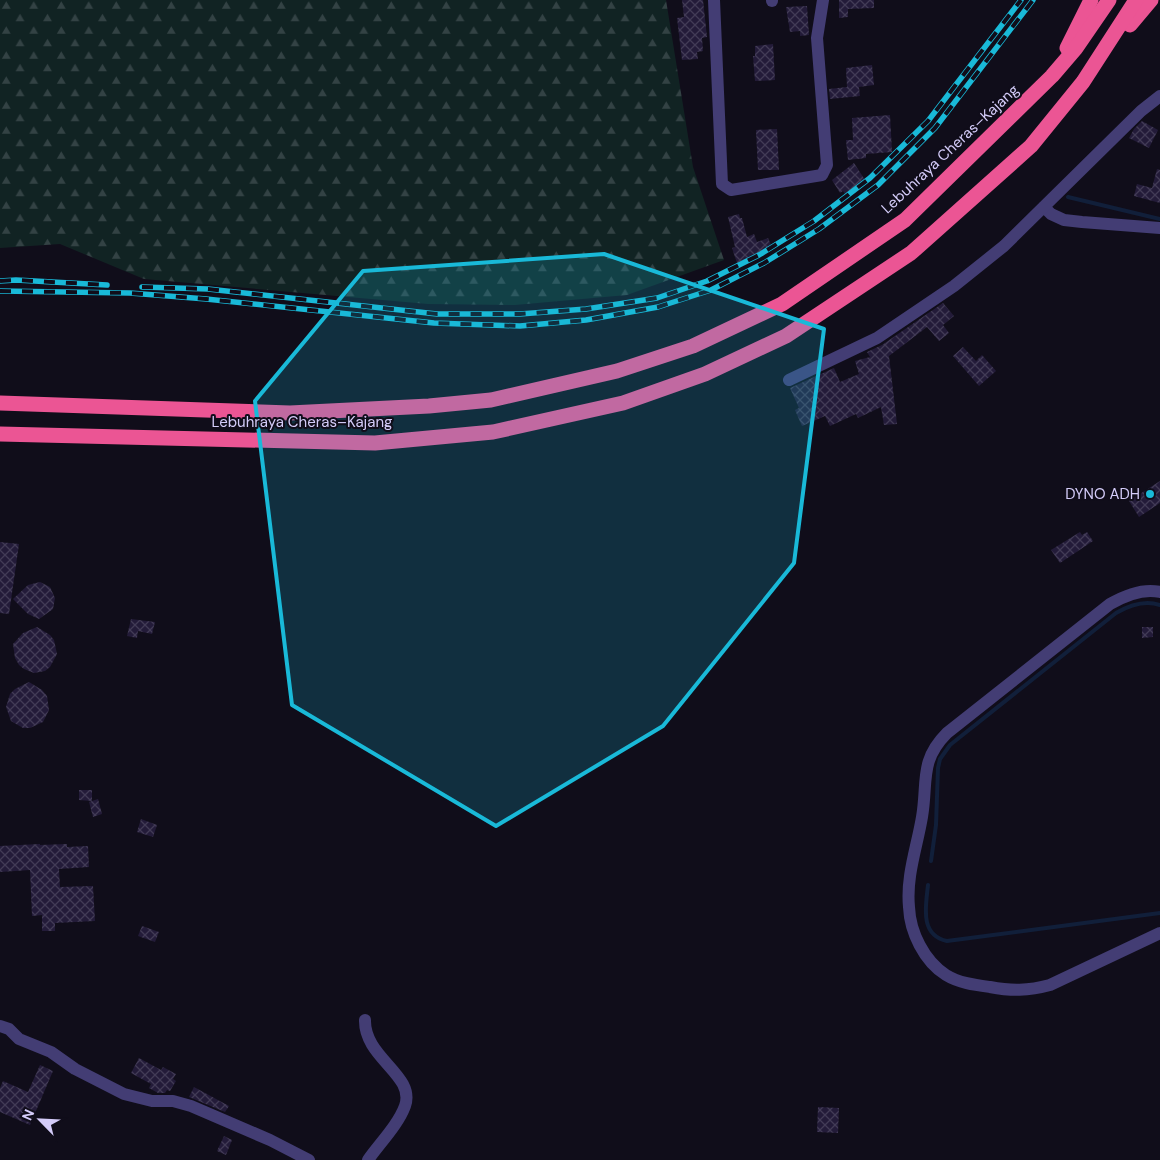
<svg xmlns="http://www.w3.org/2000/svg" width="1160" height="1160" viewBox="0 0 1160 1160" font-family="'DM Sans',sans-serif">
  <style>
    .forest { fill: url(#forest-firs) }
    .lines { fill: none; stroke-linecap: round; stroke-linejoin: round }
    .stream { stroke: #111f3a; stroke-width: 4 }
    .building { fill: url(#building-cross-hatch) }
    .street { stroke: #433d74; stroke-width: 12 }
    .highway { stroke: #eb5594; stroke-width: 15 }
    .rail-casing { stroke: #19b9d8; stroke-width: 5.5 }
    .rail { stroke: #100d1a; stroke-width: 4; stroke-dasharray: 11; stroke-linecap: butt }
    .marked { fill: #19b9d8; fill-opacity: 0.2; stroke: #19b9d8; stroke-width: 4; stroke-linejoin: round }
    .poi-dot { fill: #19b9d8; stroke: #100d1a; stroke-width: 2 }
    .labels { text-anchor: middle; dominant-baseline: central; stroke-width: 4; stroke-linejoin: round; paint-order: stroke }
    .street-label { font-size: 15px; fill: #d4ccf9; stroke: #100d1a }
    .poi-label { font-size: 15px; fill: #d4ccf9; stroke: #100d1a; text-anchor: end }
  </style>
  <defs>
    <pattern id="forest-firs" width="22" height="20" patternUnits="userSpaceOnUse" patternTransform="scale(1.25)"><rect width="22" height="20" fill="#112323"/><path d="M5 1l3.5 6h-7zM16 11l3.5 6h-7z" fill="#334244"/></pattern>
    <pattern id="building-cross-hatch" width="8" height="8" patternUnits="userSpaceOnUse" patternTransform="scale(1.25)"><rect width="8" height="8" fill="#231b39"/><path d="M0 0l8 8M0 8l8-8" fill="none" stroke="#423b56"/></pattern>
  </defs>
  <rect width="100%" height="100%" fill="#100d1a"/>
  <path class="forest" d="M0,0h666l27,167 31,93 -97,35 -112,10 -87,-1 -284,-25 -84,-35 -60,4z"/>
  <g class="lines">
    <g class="stream">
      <path d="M1068,197l92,22"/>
      <path d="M931,861l5,-36 2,-57 2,-9 10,-14 166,-132c12,-7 29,-13 44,-8"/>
      <path d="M928,885c-2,20 -9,50 19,56l213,-28"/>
    </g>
  </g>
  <g class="building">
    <path d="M682,0h21l4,37 -5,1 1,13 -6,1 1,7 -16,1 -5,-42 7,-1z"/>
    <path d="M839,0h35v8l-26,1v8l-9,1z"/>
    <path d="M807,6l2,29 -9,1v-5l-10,1 -4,-25z"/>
    <path d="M773,44l2,36 -20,1 -2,-25h2v-10z"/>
    <path d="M872,65l2,20 -15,2 1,9 -30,3 -1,-10 18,-2 -1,-19z"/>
    <path d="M890,115l2,37 -26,2v4l-18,2 -2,-20h7l-1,-22z"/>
    <path d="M1142,121l16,9 -9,18 -20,-10 5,-9z"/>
    <path d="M777,129l2,41h-21l-2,-40z"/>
    <path d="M854,163l11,17 -20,14 -2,-3 -3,2 -8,-13z"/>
    <path d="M1157,169l3,1v33l-26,-7 3,-12 15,4z"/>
    <path d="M739,214l1,4h2l5,19 7,-3 3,8 11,-4 4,9 -35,16 -5,-15 3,-1 -7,-30z"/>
    <path d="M943,303l11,13 -11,9 6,8 -10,8 -12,-14 -38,29 8,68 -13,1 -3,-18 -23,11 -2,-4 -26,12 -5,-10 -23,10 -7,-16 4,-2 -9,-20 44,-20 6,14 19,-8 -4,-13 15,-4 -3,-5 15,-7z"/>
    <path d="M963,347l13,14 6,-6 14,16 -17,15 -26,-30z"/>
    <path d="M1160,481v22l-21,14 -10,-16z"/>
    <path d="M1080,532l2,3 5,-3 6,9 -33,22 -9,-13z"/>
    <path d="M0,542l19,2 -10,70 -9,-1z"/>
    <path d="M40,582l10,5 5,11 -2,11 -14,10 -11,-5 -15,-15 15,-14z"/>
    <path d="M131,619l24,3 -3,12 -14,-3 -1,7 -10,-2z"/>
    <path d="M37,627l13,8 4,5 3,14 -7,13 -5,4 -11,2 -10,-4 -5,-4 -4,-7 -2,-14 10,-11z"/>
    <path d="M1142,627h11v10l-11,1z"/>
    <path d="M29,682l13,8 5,6 2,14 -6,12 -13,6h-7l-12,-7 -5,-14 4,-13 5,-5z"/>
    <path d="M79,790h13v11l-13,-1z"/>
    <path d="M98,799l4,15 -9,3 -4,-15z"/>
    <path d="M141,819l16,6 -4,12 -16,-5z"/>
    <path d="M40,844v1l27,-1v3l21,-1 1,21 -30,2 1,18 33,-1 2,35 -40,2v8h-13v-16l-10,1 -2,-46 -30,2v-26z"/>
    <path d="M142,926l17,6 -4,10 -17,-6z"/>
    <path d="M139,1058l22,12 2,-3 13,7 -3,5 3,2 -6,10 -3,-1 -2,3h-7l-9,-5 2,-4 -20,-11z"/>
    <path d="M40,1065l13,6 -23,54 -30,-13v-24l3,-7 25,11z"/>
    <path d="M194,1087l35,19 -4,6 -36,-15z"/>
    <path d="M818,1107l21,1 -1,25 -21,-1z"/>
    <path d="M224,1136l8,4 -6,15 -9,-4z"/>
  </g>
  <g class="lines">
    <g class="street">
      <path d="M714,0l8,184 9,6 91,-15 5,-10 -10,-127 6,-38"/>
      <path d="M772,0v1"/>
      <path d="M1044,207l7,7 13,6 18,2 78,6"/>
      <path d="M789,380l88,-42 77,-52 50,-40 137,-135 19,-15"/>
      <path d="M1160,592c-17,-4 -36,4 -50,12l-163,129c-28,28 -19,49 -25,84 -5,30 -16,59 -13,90 1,25 15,54 37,68 13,8 29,10 44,12 21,4 38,4 60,-2l110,-52"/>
      <path d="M365,1020c-1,38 51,55 40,86 -7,19 -25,37 -37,54"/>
      <path d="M0,1026l9,3 10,10 32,13 24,17 49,25 28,7h21l18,5 79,34 39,20"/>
    </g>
    <g class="highway">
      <path d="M1130,25l21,-25"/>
      <path d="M1067,48l24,-48"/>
      <path d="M0,403l290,10 139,-7 62,-6 126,-29 76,-25 89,-42 123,-84 147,-144 24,-28 33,-48"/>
      <path d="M0,434l375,9 118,-11 130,-29 82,-29 81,-38 125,-83 120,-107 52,-64 53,-82"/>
    </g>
    <g class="rail-casing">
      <g id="rail">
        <path d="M0,281l16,-1 91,5"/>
        <path d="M142,287l66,2 229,25h83l66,-5 71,-11 50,-17 52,-26 55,-34 56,-43 58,-57 93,-121"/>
        <path d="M0,291l130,2 76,6 228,24 86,3 66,-6 72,-13 53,-17 53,-27 55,-34 59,-44 57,-57 98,-128"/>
      </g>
    </g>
    <use href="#rail" class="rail"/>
  </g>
  <path class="marked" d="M604,254l220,75 -30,234 -131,163 -167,100 -204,-121 -37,-304 108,-130z"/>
  <circle class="poi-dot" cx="1150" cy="494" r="5"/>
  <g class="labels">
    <g class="street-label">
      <text transform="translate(950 149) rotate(-43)">Lebuhraya Cheras–Kajang</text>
      <text x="302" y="422">Lebuhraya Cheras–Kajang</text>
    </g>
    <g class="poi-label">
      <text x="1140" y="494">DYNO ADH</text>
    </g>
  </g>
  <g transform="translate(40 1120) rotate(294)" stroke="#100d1a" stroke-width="4" paint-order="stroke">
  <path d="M0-4L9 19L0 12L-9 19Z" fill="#d4ccf9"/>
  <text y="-8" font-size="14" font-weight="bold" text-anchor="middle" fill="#d4ccf9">N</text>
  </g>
</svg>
